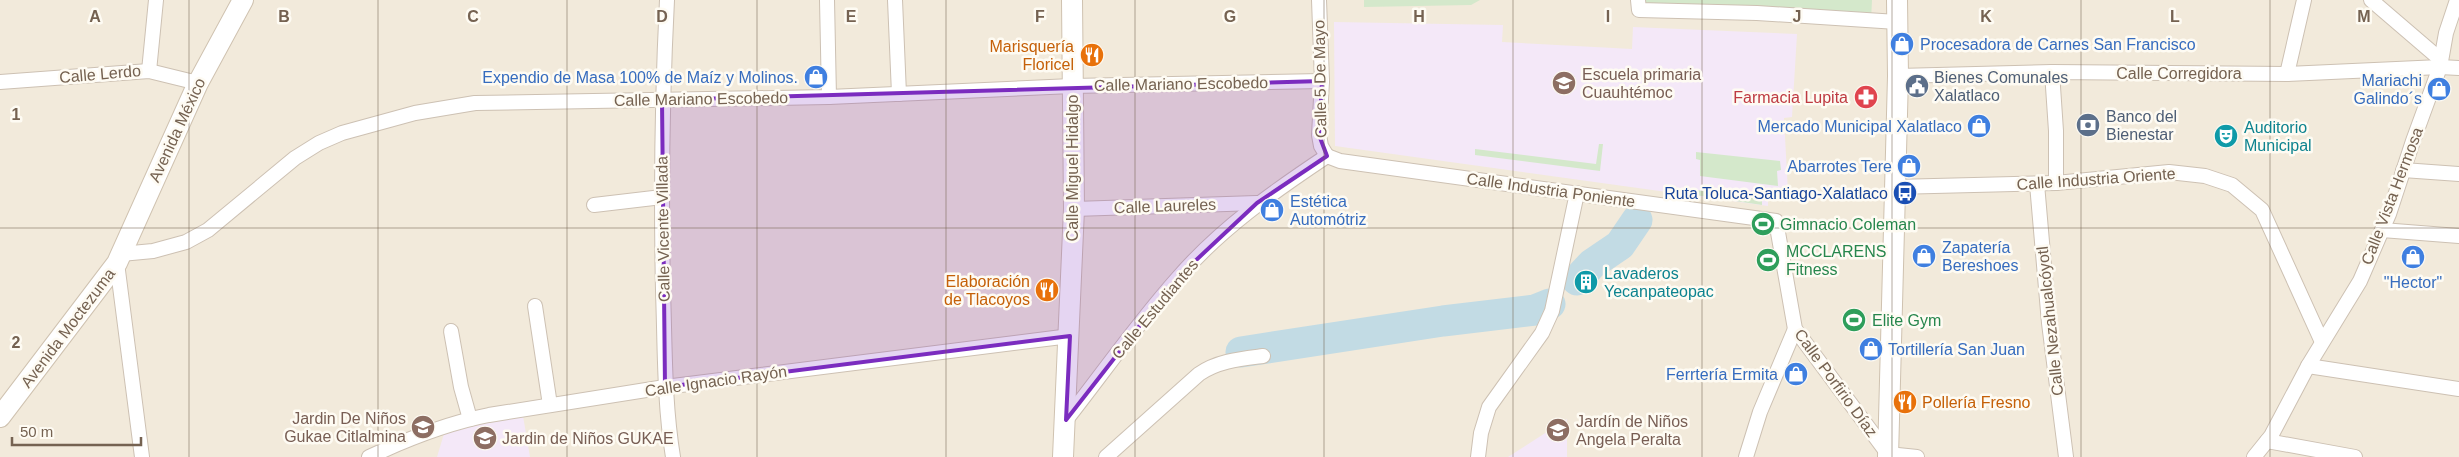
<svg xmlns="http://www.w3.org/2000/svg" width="2459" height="457" viewBox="0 0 2459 457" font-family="Arial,sans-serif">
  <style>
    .residential { fill: #f2eadb }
    .education { fill: #f4e8f8 }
    .green { fill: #d4e8cb }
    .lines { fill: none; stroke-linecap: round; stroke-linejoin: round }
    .river { stroke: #c2dbe4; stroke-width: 31 }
    .street-casing { stroke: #cdc1b3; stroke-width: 16 }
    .secondary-casing { stroke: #cfc2b0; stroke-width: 22 }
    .street { stroke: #fff; stroke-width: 14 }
    .secondary { stroke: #fff; stroke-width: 20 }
    .marked { fill: #7b2cbf; fill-opacity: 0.2; stroke: #7b2cbf; stroke-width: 4; stroke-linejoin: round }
    .grid { fill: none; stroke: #756251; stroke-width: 1; stroke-opacity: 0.55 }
    .labels { text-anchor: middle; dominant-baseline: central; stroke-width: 5; stroke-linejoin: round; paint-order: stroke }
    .shop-label { font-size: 16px; fill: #366cbe; stroke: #fefbf3; text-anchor: end }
    .food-label { font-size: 16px; fill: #c56008; stroke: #fefbf3; text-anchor: end }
    .street-label { font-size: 16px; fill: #756251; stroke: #fefbf3 }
    .education-label { font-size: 16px; fill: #785e54; stroke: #fefbf3; text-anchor: start }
    .service-label { font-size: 16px; fill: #4e5e75; stroke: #fefbf3; text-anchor: start }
    .health-label { font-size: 16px; fill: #be3a42; stroke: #fefbf3; text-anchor: end }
    .culture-label { font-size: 16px; fill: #0d838f; stroke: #fefbf3; text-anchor: start }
    .transit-label { font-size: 16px; fill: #164399; stroke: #fefbf3; text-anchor: end }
    .leisure-label { font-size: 16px; fill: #27864d; stroke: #fefbf3; text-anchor: start }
    .grid-label { font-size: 16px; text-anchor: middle; font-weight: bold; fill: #756251; stroke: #fefbf3; stroke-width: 5; stroke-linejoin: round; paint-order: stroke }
  </style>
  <rect width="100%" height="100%" fill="#fbf7ec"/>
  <rect class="residential" x="0" y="0" width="2459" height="457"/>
  <g class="education">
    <path d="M1334,22l169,3 -1,17 130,7 1,-22 164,7 -5,83 -8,1 4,74 -20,-2v16l-433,-60z"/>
    <path d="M522,410l8,47h-93l9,-30z"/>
    <path d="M1567,419v38h-59z"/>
  </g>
  <g class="green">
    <path d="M1364,0h116l-9,5 -107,2z"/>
    <path d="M1645,0h227l-1,21 -226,-16z"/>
    <path d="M1599,144h4l-3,27 -125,-16v-6l121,15z"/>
    <path d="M1696,152l84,9 1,9 -4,1 1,15 -78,-10v-16l-4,-1z"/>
    <path d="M1681,188l81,11v6l-81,-12z"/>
  </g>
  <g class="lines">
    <g class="river">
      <path d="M1577,280l15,-16 28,-19 17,-25"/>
      <path d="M1241,352l202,-31 92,-11 15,-6"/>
    </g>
    <g class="street-casing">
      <g id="street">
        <path d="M667,0c-5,97 -6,194 -4,291 2,55 1,111 10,166"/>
        <path d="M827,0l2,97"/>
        <path d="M895,0l4,94"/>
        <path d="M1319,0l3,81 -3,54 2,11 6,10"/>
        <path d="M1638,0l1,10 118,3 140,9"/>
        <path d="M2371,0l70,60"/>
        <path d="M149,71l7,-71"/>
        <path d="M2052,72l4,59v52"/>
        <path d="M2287,74l17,-74"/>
        <path d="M1898,76l154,-4 235,2 153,-7 19,1"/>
        <path d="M0,82l149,-11 49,12"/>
        <path d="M1327,156l13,5 436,60 19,108 93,125 29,3"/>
        <path d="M2403,170l56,4"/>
        <path d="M2037,184l12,139 17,134"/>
        <path d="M1894,187l162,-4 113,-11 36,4 27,9 30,25 60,132"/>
        <path d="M594,205l68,-8"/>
        <path d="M1074,209l183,-6"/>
        <path d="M2382,230l77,6"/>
        <path d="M121,254l32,-3 33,-9 22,-12 87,-72 24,-15 23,-10 73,-20 60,-10 354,-6 243,-11 250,-5"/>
        <path d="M117,263l25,194"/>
        <path d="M535,306l15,99"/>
        <path d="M451,331l10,56 9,32"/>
        <path d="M2308,366l151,23"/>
        <path d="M1066,420c37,-47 71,-96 111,-141 43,-50 96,-87 150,-123"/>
        <path d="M2267,441l88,16"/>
        <path d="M369,457c38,-18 79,-34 120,-42l176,-28 405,-51"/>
        <path d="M1106,457l93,-83c19,-13 41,-15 64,-18"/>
        <path d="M1478,457l3,-24 8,-26 53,-74 10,-22 25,-118"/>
        <path d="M1746,457l14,-45 35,-83"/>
        <path d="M2254,457l17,-21 37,-70 52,-85 29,-67 24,-73 27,-74 6,-34 11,-33"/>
      </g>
    </g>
    <g class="secondary-casing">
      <g id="secondary">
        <path d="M0,417l117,-154 81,-180 45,-83"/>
        <path d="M1063,457l11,-248 -2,-209"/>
        <path d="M1888,457l10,-381 -1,-76"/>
      </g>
    </g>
    <use href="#street" class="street"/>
    <use href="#secondary" class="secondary"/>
  </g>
  <path class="marked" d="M1322,81l-3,54 8,21 -70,47 -80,75 -111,142 4,-84 -405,51 -3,-287z"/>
  <path class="grid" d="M189,0v457M378,0v457M567,0v457M757,0v457M946,0v457M1135,0v457M1324,0v457M1513,0v457M1702,0v457M1892,0v457M2081,0v457M2270,0v457M0,228h2459"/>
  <defs>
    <g id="shop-disc" transform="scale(1.25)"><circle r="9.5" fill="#3f7fe0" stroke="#fefbf3"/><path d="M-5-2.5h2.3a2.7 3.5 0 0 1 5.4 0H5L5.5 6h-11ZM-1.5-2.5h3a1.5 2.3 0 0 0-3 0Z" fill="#fff"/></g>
    <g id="restaurant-disc" transform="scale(1.25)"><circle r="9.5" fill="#e8710a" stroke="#fefbf3"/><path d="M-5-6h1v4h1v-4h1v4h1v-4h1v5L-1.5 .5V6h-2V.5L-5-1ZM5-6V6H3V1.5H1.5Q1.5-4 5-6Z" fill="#fff"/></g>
    <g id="school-disc" transform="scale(1.25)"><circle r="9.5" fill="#8d6e63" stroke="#fefbf3"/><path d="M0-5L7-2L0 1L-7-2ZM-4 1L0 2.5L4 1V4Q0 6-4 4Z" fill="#fff"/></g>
    <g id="civic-disc" transform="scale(1.25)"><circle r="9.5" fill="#5c6f8a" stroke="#fefbf3"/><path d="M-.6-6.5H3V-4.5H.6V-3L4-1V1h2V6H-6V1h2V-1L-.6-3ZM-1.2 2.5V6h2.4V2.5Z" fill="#fff"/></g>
    <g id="pharmacy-disc" transform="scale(1.25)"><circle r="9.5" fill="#e0444e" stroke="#fefbf3"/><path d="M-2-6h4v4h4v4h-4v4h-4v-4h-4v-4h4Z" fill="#fff"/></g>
    <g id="bank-disc" transform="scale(1.25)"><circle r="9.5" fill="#5c6f8a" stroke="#fefbf3"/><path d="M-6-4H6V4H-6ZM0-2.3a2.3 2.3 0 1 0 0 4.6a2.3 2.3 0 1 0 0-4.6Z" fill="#fff"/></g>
    <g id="theatre-disc" transform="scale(1.25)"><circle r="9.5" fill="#0f9aa8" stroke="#fefbf3"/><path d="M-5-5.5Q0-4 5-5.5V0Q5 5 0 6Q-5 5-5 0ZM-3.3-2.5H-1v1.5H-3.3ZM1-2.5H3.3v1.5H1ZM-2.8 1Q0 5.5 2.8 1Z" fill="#fff"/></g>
    <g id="bus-disc" transform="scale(1.25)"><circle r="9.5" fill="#1a4fb4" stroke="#fefbf3"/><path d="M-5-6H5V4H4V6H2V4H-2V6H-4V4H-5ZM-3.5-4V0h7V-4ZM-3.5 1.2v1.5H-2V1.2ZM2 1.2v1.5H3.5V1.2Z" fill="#fff"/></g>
    <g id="stadium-disc" transform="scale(1.25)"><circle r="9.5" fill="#2e9e5b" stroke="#fefbf3"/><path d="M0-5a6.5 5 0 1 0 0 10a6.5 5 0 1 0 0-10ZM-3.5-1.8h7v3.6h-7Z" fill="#fff"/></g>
    <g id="building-disc" transform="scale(1.25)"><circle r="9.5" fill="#0f9aa8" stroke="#fefbf3"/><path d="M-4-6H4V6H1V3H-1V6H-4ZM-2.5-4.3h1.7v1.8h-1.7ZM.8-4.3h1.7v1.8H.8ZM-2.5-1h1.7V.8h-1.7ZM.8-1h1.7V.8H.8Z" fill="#fff"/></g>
  </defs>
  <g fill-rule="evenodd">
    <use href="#shop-disc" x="1902" y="44"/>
    <use href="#restaurant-disc" x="1092" y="55"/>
    <use href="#shop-disc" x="816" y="77"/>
    <use href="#school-disc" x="1564" y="83"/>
    <use href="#civic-disc" x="1917" y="86"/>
    <use href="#shop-disc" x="2439" y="89"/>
    <use href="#pharmacy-disc" x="1866" y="97"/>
    <use href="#bank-disc" x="2088" y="125"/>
    <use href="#shop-disc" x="1979" y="126"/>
    <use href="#theatre-disc" x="2226" y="136"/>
    <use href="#shop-disc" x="1909" y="166"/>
    <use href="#bus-disc" x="1905" y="193"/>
    <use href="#shop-disc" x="1272" y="210"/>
    <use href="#stadium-disc" x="1763" y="224"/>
    <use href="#shop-disc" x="1924" y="256"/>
    <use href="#shop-disc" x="2413" y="257"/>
    <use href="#stadium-disc" x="1768" y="260"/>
    <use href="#building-disc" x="1586" y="282"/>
    <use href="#restaurant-disc" x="1047" y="290"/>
    <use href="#stadium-disc" x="1854" y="320"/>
    <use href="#shop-disc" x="1871" y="349"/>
    <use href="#shop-disc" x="1796" y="374"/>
    <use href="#restaurant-disc" x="1905" y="402"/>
    <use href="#school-disc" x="423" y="427"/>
    <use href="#school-disc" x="1558" y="430"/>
    <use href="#school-disc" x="485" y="438"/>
  </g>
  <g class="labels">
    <g class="shop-label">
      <text x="1920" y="44" text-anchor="start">Procesadora de Carnes San Francisco</text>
      <text x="798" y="77">Expendio de Masa 100% de Maíz y Molinos.</text>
      <text x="2422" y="80">Mariachi<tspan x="2422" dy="18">Galindo´s</tspan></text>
      <text x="1962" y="126">Mercado Municipal Xalatlaco</text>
      <text x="1892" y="166">Abarrotes Tere</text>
      <text x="1290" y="201" text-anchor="start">Estética<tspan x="1290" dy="18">Automótriz</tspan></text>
      <text x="1942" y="247" text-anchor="start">Zapatería<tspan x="1942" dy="18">Bereshoes</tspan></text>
      <text x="2413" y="282" text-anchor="middle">"Hector"</text>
      <text x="1888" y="349" text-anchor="start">Tortillería San Juan</text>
      <text x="1778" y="374">Ferrtería Ermita</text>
    </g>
    <g class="food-label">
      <text x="1074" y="46">Marisquería<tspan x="1074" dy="18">Floricel</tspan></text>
      <text x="1030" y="281">Elaboración<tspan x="1030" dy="18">de Tlacoyos</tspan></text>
      <text x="1922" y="402" text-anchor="start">Pollería Fresno</text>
    </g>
    <g class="street-label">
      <text x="2179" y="73">Calle Corregidora</text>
      <text transform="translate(100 74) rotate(-5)">Calle Lerdo</text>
      <text transform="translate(1320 79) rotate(-91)">Calle 5 De Mayo</text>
      <text transform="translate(1181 84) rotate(-1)">Calle Mariano Escobedo</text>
      <text transform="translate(701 99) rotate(-1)">Calle Mariano Escobedo</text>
      <text transform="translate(177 130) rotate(-65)">Avenida México</text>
      <text transform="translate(1072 168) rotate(-90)">Calle Miguel Hidalgo</text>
      <text transform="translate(2096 179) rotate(-4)">Calle Industria Oriente</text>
      <text transform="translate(1551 190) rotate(8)">Calle Industria Poniente</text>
      <text transform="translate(2392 196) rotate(-69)">Calle Vista Hermosa</text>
      <text transform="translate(1165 206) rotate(-2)">Calle Laureles</text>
      <text transform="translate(663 229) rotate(-91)">Calle Vicente Villada</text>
      <text transform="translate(1155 309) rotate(-50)">Calle Estudiantes</text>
      <text transform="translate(2050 321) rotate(-96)">Calle Nezahualcóyotl</text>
      <text transform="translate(68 328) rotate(-53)">Avenida Moctezuma</text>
      <text transform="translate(716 381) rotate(-8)">Calle Ignacio Rayón</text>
      <text transform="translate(1836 383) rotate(54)">Calle Porfirio Díaz</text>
    </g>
    <g class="education-label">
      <text x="1582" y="74">Escuela primaria<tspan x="1582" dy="18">Cuauhtémoc</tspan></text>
      <text x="406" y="418" text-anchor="end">Jardin De Niños<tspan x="406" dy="18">Gukae Citlalmina</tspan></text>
      <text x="1576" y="421">Jardín de Niños<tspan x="1576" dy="18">Angela Peralta</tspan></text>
      <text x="502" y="438">Jardin de Niños GUKAE</text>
    </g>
    <g class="service-label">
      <text x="1934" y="77">Bienes Comunales<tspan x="1934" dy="18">Xalatlaco</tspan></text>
      <text x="2106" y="116">Banco del<tspan x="2106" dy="18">Bienestar</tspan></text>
    </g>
    <g class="health-label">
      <text x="1848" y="97">Farmacia Lupita</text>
    </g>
    <g class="culture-label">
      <text x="2244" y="127">Auditorio<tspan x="2244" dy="18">Municipal</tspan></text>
      <text x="1604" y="273">Lavaderos<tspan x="1604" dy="18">Yecanpateopac</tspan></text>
    </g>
    <g class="transit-label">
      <text x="1888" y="193">Ruta Toluca-Santiago-Xalatlaco</text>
    </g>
    <g class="leisure-label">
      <text x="1780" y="224">Gimnacio Coleman</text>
      <text x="1786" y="251">MCCLARENS<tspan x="1786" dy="18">Fitness</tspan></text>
      <text x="1872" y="320">Elite Gym</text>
    </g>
  </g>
  <g class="grid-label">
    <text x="95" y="22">A</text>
    <text x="284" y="22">B</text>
    <text x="473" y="22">C</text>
    <text x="662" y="22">D</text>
    <text x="851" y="22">E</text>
    <text x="1040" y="22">F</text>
    <text x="1230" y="22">G</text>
    <text x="1419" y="22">H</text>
    <text x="1608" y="22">I</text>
    <text x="1797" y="22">J</text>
    <text x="1986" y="22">K</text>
    <text x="2175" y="22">L</text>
    <text x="2364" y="22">M</text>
    <text x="16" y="120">1</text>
    <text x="16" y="348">2</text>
  </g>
  <path d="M12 437v8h129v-8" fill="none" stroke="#756251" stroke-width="2.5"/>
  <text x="20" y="437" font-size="15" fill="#756251" stroke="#fefbf3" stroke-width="4" paint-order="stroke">50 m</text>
</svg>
